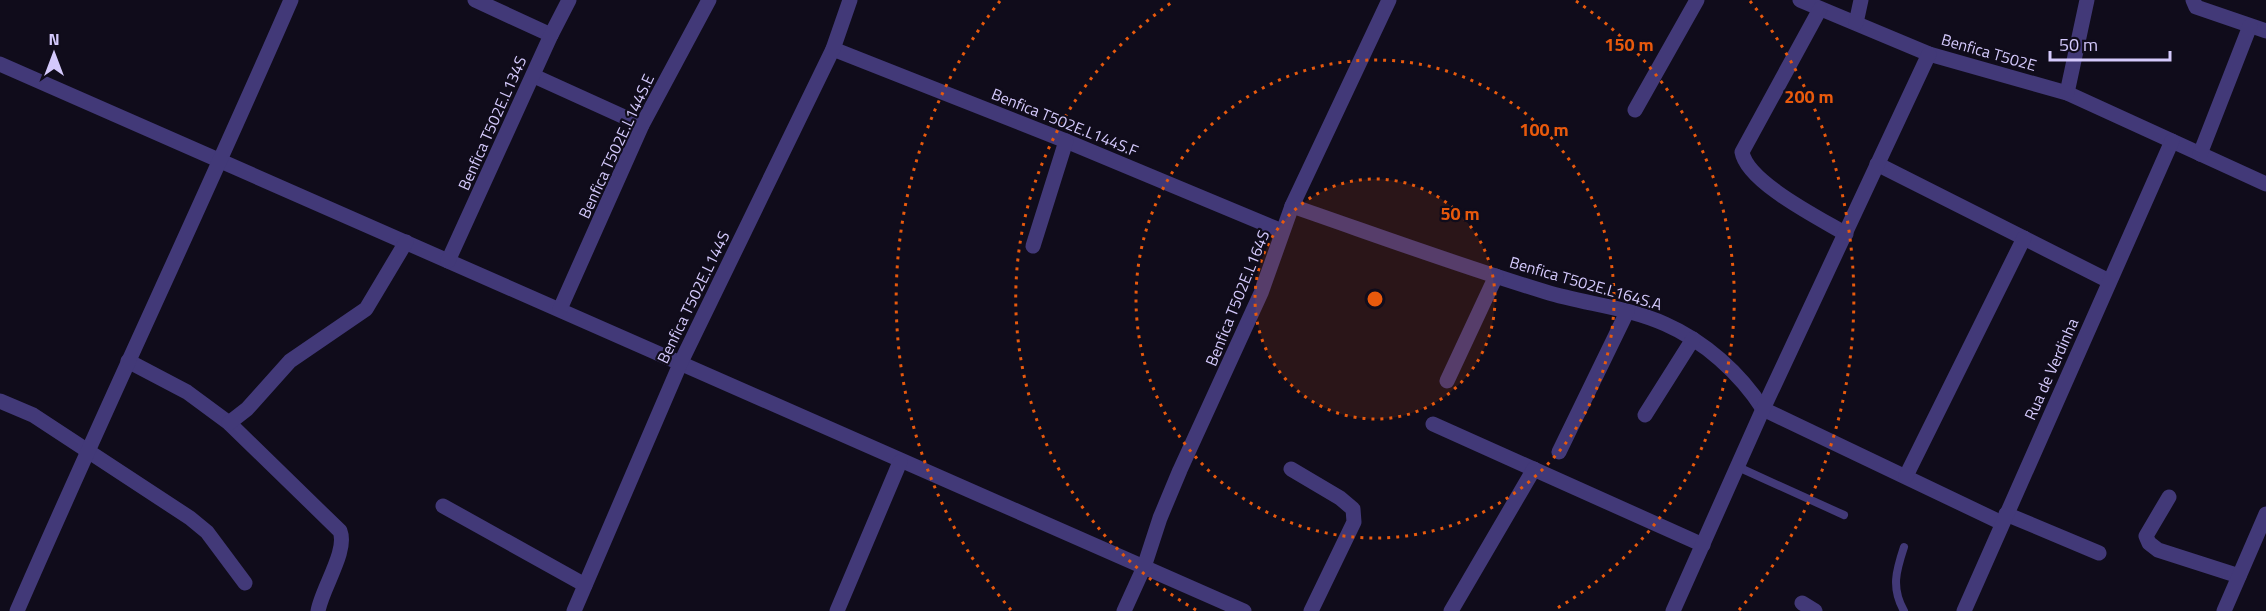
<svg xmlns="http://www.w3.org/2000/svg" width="2266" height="611" viewBox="0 0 2266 611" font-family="'Titillium Web',sans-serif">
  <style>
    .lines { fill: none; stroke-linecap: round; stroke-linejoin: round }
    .lane { stroke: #423978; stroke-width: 8 }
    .street { stroke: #423978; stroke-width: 15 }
    .ring { fill: none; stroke: #e8590c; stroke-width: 3; stroke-dasharray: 3 6 }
    .labels { text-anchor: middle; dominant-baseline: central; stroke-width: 4.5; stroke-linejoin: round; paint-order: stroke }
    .street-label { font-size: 16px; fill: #d4c9fc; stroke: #100c1b }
    .centre { fill: #e8590c; stroke: #100c1b; stroke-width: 3 }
    .ring-label { font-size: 18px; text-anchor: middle; font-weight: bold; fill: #e8590c; stroke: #100c1b; stroke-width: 4.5; stroke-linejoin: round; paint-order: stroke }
  </style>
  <rect width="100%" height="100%" fill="#100c1b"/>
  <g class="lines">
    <g class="lane">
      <path d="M1738,467l106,48"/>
      <path d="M1904,611c-13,-23 -8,-40 0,-64"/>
    </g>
    <g class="street">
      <path d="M475,0l76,35"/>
      <path d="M1800,0l129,54 138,39 199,91"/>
      <path d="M2193,0l3,7 70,24"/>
      <path d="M1820,9l-78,143c5,30 77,66 104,82"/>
      <path d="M1856,23l5,-23"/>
      <path d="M833,49l233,92 216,90"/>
      <path d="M0,64l1244,547"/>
      <path d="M534,76l108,49"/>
      <path d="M2067,93l20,-93"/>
      <path d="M1635,110l62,-110"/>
      <path d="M2200,154l50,-128"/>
      <path d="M1877,164l232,117"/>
      <path d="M1292,206c84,29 168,60 254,86 39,12 81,15 119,32 39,17 75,49 98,85l239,114"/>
      <path d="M1033,246l33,-105"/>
      <path d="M448,261l103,-226 18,-35"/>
      <path d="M560,309l82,-184 67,-125"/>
      <path d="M128,361l59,31 42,31 111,108c8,20 -18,57 -22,80"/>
      <path d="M1447,381l49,-105"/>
      <path d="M0,401l33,14 157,103 17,14 38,51"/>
      <path d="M1645,415l48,-76"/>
      <path d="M229,423l18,-14 43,-48 76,-52 40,-67"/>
      <path d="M1433,424l270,121"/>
      <path d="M1559,452l68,-140"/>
      <path d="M1291,469l49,29 13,11 1,13 -43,89"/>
      <path d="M1906,476l118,-238"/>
      <path d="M2169,497l-23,39 3,7 9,7 81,26"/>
      <path d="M443,506l142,79"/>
      <path d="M2006,514l93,39"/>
      <path d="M1802,603l13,8"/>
      <path d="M17,611c89,-205 185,-406 274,-611"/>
      <path d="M574,611l107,-249 152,-313 17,-49"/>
      <path d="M837,611l63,-149"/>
      <path d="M1124,611l20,-44 16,-49 20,-48 81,-177 31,-87 97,-206"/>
      <path d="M1451,611l83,-142"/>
      <path d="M1673,611l90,-202 166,-355"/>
      <path d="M1964,611l208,-470"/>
      <path d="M2224,611l42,-97"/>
    </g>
  </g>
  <circle cx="1375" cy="299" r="120" fill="#e8590c" fill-opacity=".12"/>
  <g class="ring">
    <circle cx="1375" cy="299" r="120"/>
    <circle cx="1375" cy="299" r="239"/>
    <path d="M1196 610A359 359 0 0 1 1174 1M1576 1A359 359 0 0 1 1554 610"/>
    <path d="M1011 610A479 479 0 0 1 1000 1M1750 1A479 479 0 0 1 1739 610"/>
  </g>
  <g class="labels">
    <g class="street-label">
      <text transform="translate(1989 52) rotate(16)">Benfica T502E</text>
      <text transform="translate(1065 122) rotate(22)">Benfica T502E.L144S.F</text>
      <text transform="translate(492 123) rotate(-66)">Benfica T502E.L134S</text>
      <text transform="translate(616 146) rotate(-65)">Benfica T502E.L144S.E</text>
      <text transform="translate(1586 283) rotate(16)">Benfica T502E.L164S.A</text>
      <text transform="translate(693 297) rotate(-64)">Benfica T502E.L144S</text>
      <text transform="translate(1237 298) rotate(-68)">Benfica T502E.L164S</text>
      <text transform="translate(2051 369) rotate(-66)">Rua de Verdinha</text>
    </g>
  </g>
  <circle cx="1375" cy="299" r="9" class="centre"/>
  <g class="ring-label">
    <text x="1629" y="51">150 m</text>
    <text x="1809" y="103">200 m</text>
    <text x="1544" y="136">100 m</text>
    <text x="1460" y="220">50 m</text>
  </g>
  <g transform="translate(54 54)" stroke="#100c1b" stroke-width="4.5" paint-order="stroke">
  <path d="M0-4.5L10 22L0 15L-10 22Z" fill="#d4c9fc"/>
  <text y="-9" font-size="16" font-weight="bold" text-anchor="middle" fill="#d4c9fc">N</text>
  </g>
  <path d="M2050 51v9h120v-9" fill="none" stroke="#d4c9fc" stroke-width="3"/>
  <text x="2059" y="51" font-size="18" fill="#d4c9fc" stroke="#100c1b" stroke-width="4.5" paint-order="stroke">50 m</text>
</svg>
